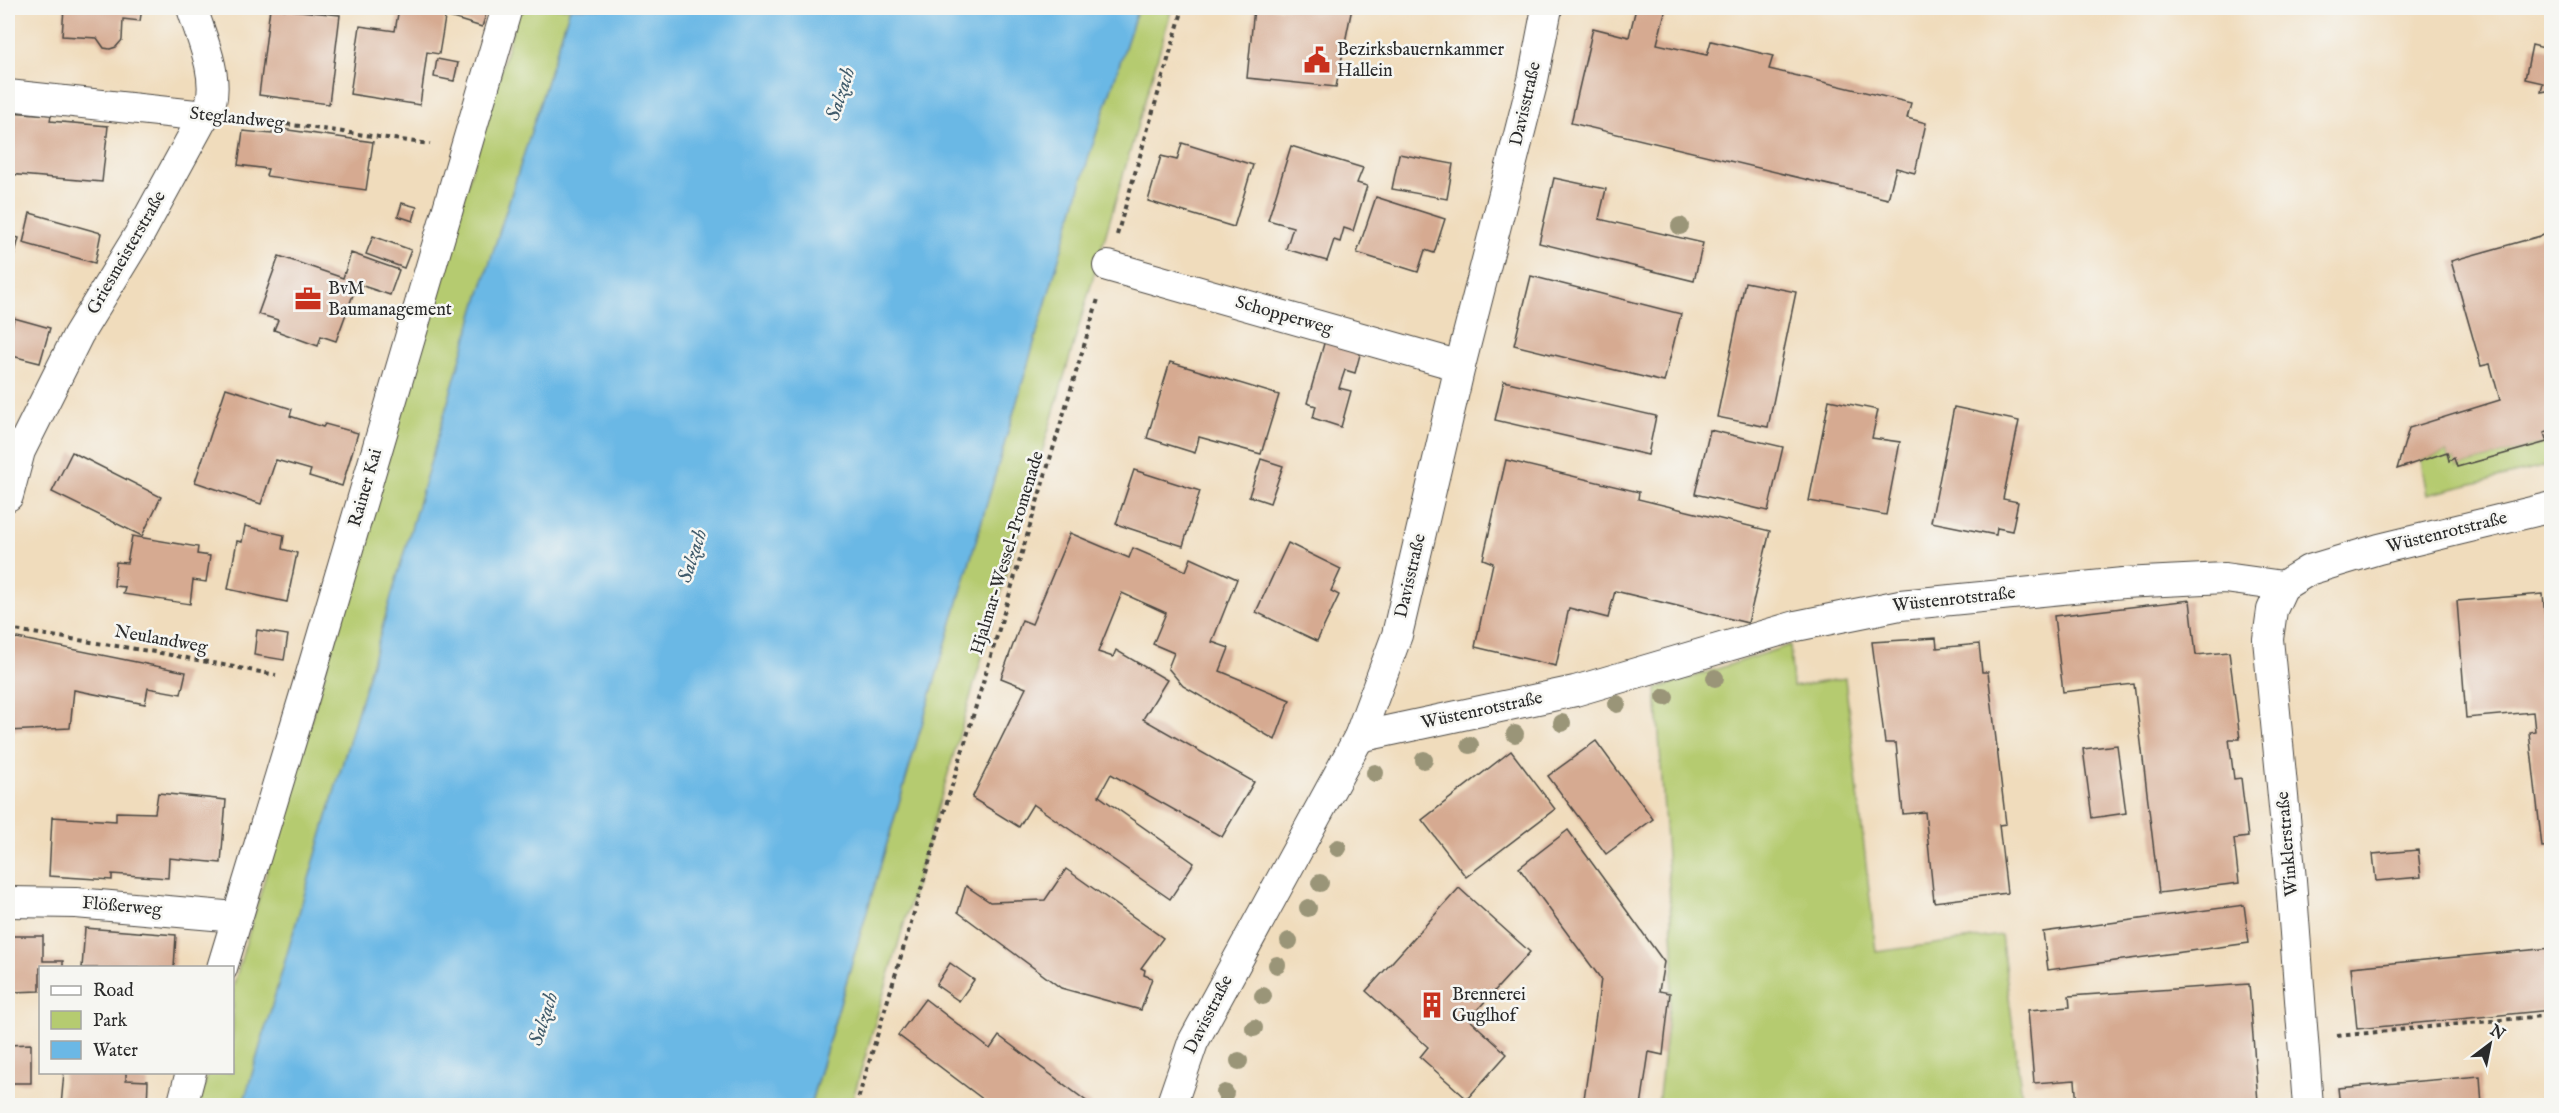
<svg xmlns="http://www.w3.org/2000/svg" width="2559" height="1113" viewBox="0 0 2559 1113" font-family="'IM FELL English',serif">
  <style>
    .green { fill: #b5cb70; stroke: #707b4e; stroke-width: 1.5 }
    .water { fill: #6bb8e5; stroke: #4b7288; stroke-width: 1.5 }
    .building { fill: #d6aa91 }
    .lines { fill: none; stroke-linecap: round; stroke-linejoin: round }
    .minor-casing { stroke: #494641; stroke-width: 32 }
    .path { stroke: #494641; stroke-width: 4; stroke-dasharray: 4.5 4.5; stroke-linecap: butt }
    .minor { stroke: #fff; stroke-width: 30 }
    .tree { fill: #9a9578 }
    .labels { text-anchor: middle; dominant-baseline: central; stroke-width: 5; stroke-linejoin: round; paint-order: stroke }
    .poi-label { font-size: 18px; fill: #2b2b2b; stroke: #f6f6f2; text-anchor: start }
    .street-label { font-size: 18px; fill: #2b2b2b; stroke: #f6f6f2 }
    .water-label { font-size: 20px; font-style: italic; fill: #415c6c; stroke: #f6f6f2 }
  </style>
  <rect width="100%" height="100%" fill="#f6f6f2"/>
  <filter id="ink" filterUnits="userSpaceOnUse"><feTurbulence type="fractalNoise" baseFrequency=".0167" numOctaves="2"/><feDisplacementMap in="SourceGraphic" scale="12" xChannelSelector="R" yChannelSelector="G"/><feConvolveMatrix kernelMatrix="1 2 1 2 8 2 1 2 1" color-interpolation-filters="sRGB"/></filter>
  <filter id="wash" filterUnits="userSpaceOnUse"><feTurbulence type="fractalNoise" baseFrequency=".008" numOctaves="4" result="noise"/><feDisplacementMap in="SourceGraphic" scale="24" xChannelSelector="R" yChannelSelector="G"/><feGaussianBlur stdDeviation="1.35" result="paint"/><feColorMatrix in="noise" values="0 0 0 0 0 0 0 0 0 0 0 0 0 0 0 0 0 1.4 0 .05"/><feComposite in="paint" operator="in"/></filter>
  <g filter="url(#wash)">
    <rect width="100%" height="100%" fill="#f0dcbc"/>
    <g class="green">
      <path d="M519,8h51l-94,298 -233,799 -45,1 10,-33 24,-1 1,-85z"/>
      <path d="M1138,8h34l-321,1097 -41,1 279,-950z"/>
      <path d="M2551,431v34l-124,30 -6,-34 26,-9 2,9 5,-3 3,9 90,-25 -3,-9z"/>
      <path d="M1790,645l3,42 52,-9 31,274 125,-17 22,170h-365l16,-142 -18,-274z"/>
    </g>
    <path class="water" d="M570,8h568l-49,148 -279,949h-567l233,-799z"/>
    <g id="blocks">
      <g class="building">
        <path d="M64,8h78l-2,13 -17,-2 -1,21 -6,7 -6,2 -6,-1 -7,-10 -35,-2z"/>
        <path d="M270,8l70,7 -11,89 -70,-9z"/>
        <path d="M399,8h21l26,4 -7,42 -12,-2 -7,53 -70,-11 10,-68 35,5z"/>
        <path d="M452,8h36l-6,19 -33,-10z"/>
        <path d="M1254,8h98l-16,79 -89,-9z"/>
        <path d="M1636,8h30l-9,36 50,11 4,-14 62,15 -4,13 142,34 -4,15 19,5 -11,50 -19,-5 -8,31 -317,-76 22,-95 36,9z"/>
        <path d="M1688,8h15l-1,4z"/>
        <path d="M2532,45l20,5v40l-11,2 2,-9 -18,-4z"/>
        <path d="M437,59l21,4 -4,18 -20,-4z"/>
        <path d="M8,112l43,3 -1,6 58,5 -6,56 -94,-8z"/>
        <path d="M274,128l99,14 -7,48 -100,-14 2,-7 -30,-4 5,-34 29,3z"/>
        <path d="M1182,143l71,22 -19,62 -86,-26 13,-45 16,4z"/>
        <path d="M1291,146l72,22 -6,15 10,3 -14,45 -9,-3 -4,14 -6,-2 -7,21 -41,-12 7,-22 -25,-7z"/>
        <path d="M1399,154l54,10 -6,35 -55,-10z"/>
        <path d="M1554,178l52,11 -7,30 104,24 -9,38 -155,-38z"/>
        <path d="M1376,197l69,22 -11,34 -9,-3 -7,22 -61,-19z"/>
        <path d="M402,203l15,4 -4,14 -15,-5z"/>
        <path d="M30,213l71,20 -6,30 -72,-20z"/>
        <path d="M8,235l11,3 -11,41z"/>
        <path d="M2544,235l8,27v169l-8,2 3,9 -90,25 -3,-9 -5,3 -2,-9 -50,17 12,-41 91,-28 -10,-36 -9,2 -30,-105z"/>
        <path d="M373,236l38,14 -7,18 -38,-14z"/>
        <path d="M351,253l48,17 -9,25 -33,-11 -21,57 -15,-5 -3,10 -44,-16 4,-10 -20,-6 21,-58 64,22z"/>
        <path d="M1531,276l150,38 -17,68 -150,-37z"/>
        <path d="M1745,282l51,10 -28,135 -51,-10z"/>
        <path d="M14,318l36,10 -10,35 -32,-8v-10z"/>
        <path d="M1325,340l36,11 -6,22 -10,-3 -6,18 12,3 -10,36 -28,-9 3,-12 -9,-3z"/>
        <path d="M1170,362l109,33 -18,59 -62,-17 -4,16 -48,-15z"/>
        <path d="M1504,381l152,35 -8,39 -153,-35z"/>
        <path d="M226,388l66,21 -2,7 33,11 2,-3 33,9 -16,53 -33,-10 2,-6 -35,-10 -15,44 -66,-22z"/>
        <path d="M1829,400l49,10 -6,28 28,4 -14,73 -77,-14z"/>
        <path d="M1954,407l65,14 -16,78 15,3 -6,29 -15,-3 -1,7 -65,-13z"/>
        <path d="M1710,430l73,17 -15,64 -73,-17z"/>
        <path d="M72,452l89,45 -19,39 -90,-44z"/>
        <path d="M1261,459l22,7 -13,37 -21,-7z"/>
        <path d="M1506,460l133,32 -1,7 132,32 -22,92 -133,-32 -7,27 -39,-10 -13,58 -81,-19 18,-84 -10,-4z"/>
        <path d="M1134,470l66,21 -17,55 -67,-22z"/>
        <path d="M245,526l39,9 -2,14 15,4 -10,49 -59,-13 9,-48 5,1z"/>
        <path d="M1070,533l59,25 4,-10 53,23 5,-13 46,21 -25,63 17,6 -9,23 70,29 -15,40 -92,-54 -15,-18 6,-15 -21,-9 13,-31 -44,-20 -24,59 15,5 3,-7 51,30 -24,39 111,63 -32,55 -111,-63 -12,22 95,67 -24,36 -137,-95 -14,23 -47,-29 54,-110 -25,-10 21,-58 10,4z"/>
        <path d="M132,536l66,11 -1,7 13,2 -4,26 -13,-2 -3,24 -67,-10 2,-7 -11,-1 2,-24 11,1z"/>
        <path d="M1288,543l53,26 -10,22 8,4 -22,46 -61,-29z"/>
        <path d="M2543,594l9,106v11h-5l2,18h3v117l-10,1 -13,-115 6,-1 -2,-19 -67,6 -9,-117z"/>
        <path d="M2190,600l6,55 33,-3 11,87h-11l5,40 7,-1 7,59 -14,2 5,44 -80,10 -25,-209 -71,8 -9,-76z"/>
        <path d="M257,630l31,5 -4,25 -30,-5z"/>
        <path d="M17,638l169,34 -5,22 -33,-6 -3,16 -71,-14 -4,38 -62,3v-90z"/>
        <path d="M1936,638l1,10 42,-4 3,28h6l18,152 -7,1 8,68 -73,9 -9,-90 -22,2 -7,-71h-11l-13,-101z"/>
        <path d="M1596,741l57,78 -47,35 -58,-78z"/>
        <path d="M2117,745l9,68 -34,5 -9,-69z"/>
        <path d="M1511,751l44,58 -89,68 -44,-57z"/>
        <path d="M158,793l68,7 -5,63 -52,-5 -1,20 -56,-4v6l-63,-4 3,-59 64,4v-9l39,1z"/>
        <path d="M1568,830l96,132 -5,29 11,2 -7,62 -14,-3 -8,54h-58l18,-127 -82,-111z"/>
        <path d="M2418,850l3,27 -45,4 -3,-27z"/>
        <path d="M1066,869l97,69 -22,30 4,2 -1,5 8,3 -11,32 -80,-22 -103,-76 8,-26 24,16 55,-2z"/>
        <path d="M1459,888l71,64 -61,67 38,35 -40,45 -47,-42 8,-10 -62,-56z"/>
        <path d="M2244,905l5,38 -201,27 -5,-38z"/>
        <path d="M85,928l91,7 -2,33h-92z"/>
        <path d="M11,936h32v25h20v7h-23v23l-28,1z"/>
        <path d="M2552,948v62l-195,19 -6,-62z"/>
        <path d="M950,963l24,17 -15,21 -23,-16z"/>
        <path d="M2249,984l9,118 -52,4h-129l-2,-26 -41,3 -6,-73 42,-3 -1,-11z"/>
        <path d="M925,999l65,50 9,-13 94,70h-101l-94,-71z"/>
        <path d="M31,1044v39h-23v-38z"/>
        <path d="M64,1072h62v8l22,1 -1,25h-86z"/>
        <path d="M2480,1076l2,30h-142l-2,-18z"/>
      </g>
    </g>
  </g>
  <g filter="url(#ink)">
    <use href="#blocks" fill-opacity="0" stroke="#494641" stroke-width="1.5"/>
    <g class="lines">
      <g class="minor-casing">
        <g id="minor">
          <path d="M8,95l197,21"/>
          <path d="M1108,266l352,100"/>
          <path d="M8,496l12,-45 58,-116 61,-100 72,-132c7,-31 -10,-66 -19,-95"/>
          <path d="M2283,586l-11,24 -4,29 23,241 17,226"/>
          <path d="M1359,737l216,-46 221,-65 104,-21 223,-22 102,-5 58,8 26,-16 70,-21 173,-42"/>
          <path d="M8,902l68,1 160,14"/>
          <path d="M222,968l87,-287 198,-673"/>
          <path d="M182,1106l9,-34"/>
          <path d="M1171,1106l22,-64 166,-305 38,-102 63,-269 73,-286 14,-72"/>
        </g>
      </g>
      <g class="path">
        <path d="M242,118l188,26"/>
        <path d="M1117,235l66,-227"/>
        <path d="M8,629l147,23 121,23"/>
        <path d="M2337,1036l215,-21"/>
        <path d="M856,1106l242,-807"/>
      </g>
      <use href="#minor" class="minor"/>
    </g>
    <g class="tree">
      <circle cx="1680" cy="226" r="9"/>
      <circle cx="1715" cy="678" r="9"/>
      <circle cx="1665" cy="697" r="9"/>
      <circle cx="1617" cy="704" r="9"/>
      <circle cx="1562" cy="723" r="9"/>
      <circle cx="1515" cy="734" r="9"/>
      <circle cx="1470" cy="745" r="9"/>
      <circle cx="1424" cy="760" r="9"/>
      <circle cx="1375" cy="773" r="9"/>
      <circle cx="1338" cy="848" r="9"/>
      <circle cx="1320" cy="883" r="9"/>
      <circle cx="1308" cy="908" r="9"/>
      <circle cx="1289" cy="941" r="9"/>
      <circle cx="1277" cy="965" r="9"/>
      <circle cx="1263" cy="996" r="9"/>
      <circle cx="1254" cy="1028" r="9"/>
      <circle cx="1239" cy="1061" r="9"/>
      <circle cx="1225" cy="1093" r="9"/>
    </g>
  </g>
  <defs>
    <g id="civic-bare" transform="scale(2.07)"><path d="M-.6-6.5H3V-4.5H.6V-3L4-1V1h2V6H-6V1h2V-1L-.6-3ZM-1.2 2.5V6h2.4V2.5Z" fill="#c8321e" stroke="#f6f6f2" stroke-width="2.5" paint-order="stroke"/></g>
    <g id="office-bare" transform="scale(2.07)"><path d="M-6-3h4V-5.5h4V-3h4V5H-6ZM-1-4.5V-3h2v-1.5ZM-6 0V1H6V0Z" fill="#c8321e" stroke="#f6f6f2" stroke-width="2.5" paint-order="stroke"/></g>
    <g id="building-bare" transform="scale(2.07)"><path d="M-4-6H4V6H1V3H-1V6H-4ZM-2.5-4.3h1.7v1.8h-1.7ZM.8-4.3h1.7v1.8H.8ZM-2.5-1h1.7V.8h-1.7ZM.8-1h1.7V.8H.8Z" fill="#c8321e" stroke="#f6f6f2" stroke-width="2.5" paint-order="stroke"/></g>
  </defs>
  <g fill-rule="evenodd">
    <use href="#civic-bare" x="1317" y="60"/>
    <use href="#office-bare" x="308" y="299"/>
    <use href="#building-bare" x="1432" y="1005"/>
  </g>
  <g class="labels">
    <g class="poi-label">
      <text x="1337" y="50">Bezirksbauernkammer<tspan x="1337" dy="21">Hallein</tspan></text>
      <text x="328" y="289">BvM<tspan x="328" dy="21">Baumanagement</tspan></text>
      <text x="1452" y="995">Brennerei<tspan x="1452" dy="21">Guglhof</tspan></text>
    </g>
    <g class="street-label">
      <text transform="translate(1526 104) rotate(-77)">Davisstraße</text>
      <text transform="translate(237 119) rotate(6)">Steglandweg</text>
      <text transform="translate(127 253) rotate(-60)">Griesmeisterstraße</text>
      <text transform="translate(1284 316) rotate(16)">Schopperweg</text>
      <text transform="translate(366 488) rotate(-74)">Rainer Kai</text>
      <text transform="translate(2447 533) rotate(-14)">Wüstenrotstraße</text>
      <text transform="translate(1008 553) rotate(-73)">Hjalmar-Wessel-Promenade</text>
      <text transform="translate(1411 576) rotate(-77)">Davisstraße</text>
      <text transform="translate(1954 600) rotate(-6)">Wüstenrotstraße</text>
      <text transform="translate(161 640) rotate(10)">Neulandweg</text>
      <text transform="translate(1482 711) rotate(-12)">Wüstenrotstraße</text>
      <text transform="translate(2288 844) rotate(-95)">Winklerstraße</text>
      <text transform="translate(122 907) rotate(5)">Flößerweg</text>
      <text transform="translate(1209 1015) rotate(-63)">Davisstraße</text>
    </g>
    <g class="water-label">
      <text transform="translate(841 94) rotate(-72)">Salzach</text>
      <text transform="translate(693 556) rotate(-72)">Salzach</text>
      <text transform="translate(544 1019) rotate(-72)">Salzach</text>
    </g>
  </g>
  <rect width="2559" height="1113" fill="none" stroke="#f6f6f2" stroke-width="30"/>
  <rect x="39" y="966" width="195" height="108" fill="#f6f6f2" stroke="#a5a5a2" stroke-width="1.5"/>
  <rect x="51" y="986" width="30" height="9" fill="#ffffff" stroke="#a5a5a2" stroke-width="1.5"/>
  <text x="93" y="996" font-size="18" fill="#2b2b2b">Road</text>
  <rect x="51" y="1011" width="30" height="18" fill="#b5cb70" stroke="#a5a5a2" stroke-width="1.5"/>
  <text x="93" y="1026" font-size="18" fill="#2b2b2b">Park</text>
  <rect x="51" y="1041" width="30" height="18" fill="#6bb8e5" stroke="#a5a5a2" stroke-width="1.5"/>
  <text x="93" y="1056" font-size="18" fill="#2b2b2b">Water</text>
  <g transform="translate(2490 1044) rotate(32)" stroke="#f6f6f2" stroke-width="4.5" paint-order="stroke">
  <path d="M0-4.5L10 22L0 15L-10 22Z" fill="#2b2b2b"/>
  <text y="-9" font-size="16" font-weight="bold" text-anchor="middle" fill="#2b2b2b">N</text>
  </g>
</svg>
